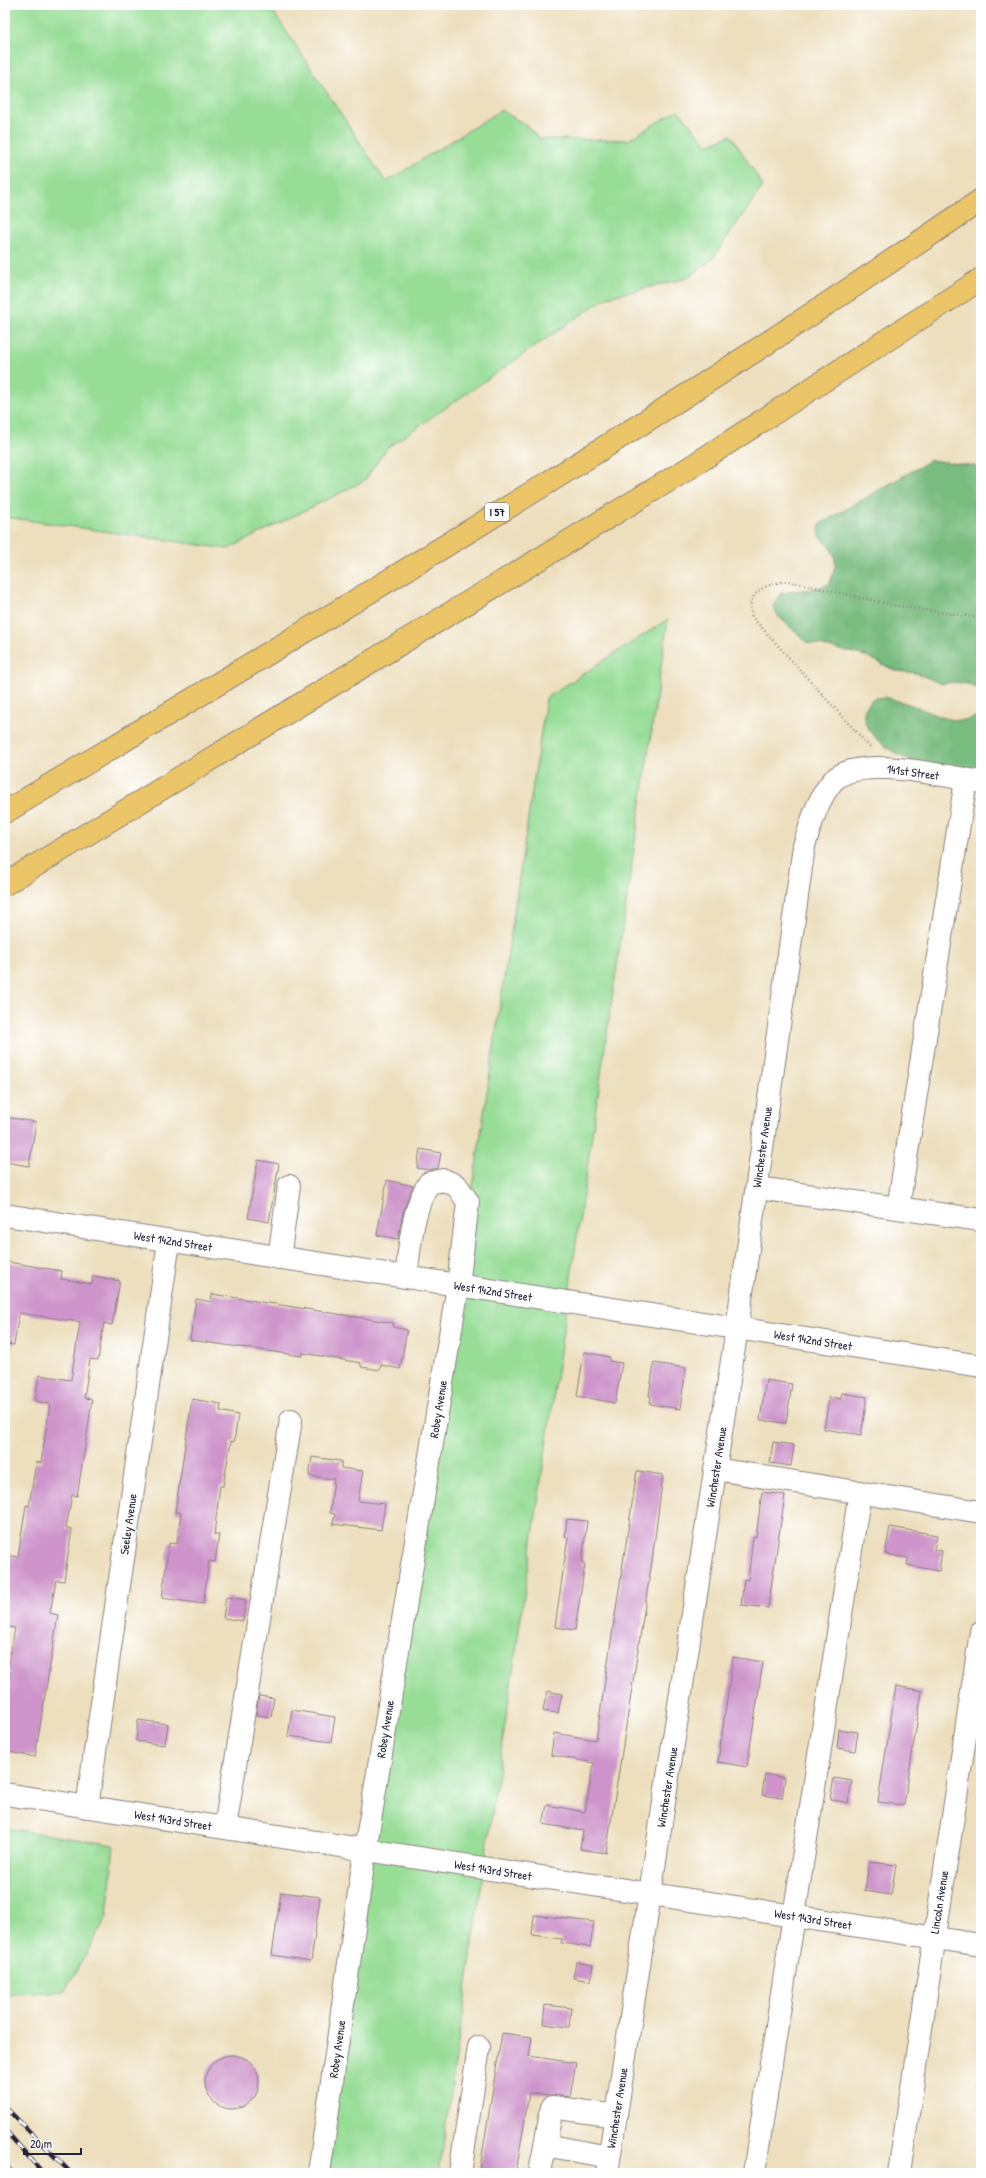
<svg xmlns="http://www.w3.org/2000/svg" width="986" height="2178" viewBox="0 0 986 2178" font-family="'Patrick Hand',sans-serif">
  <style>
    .green { fill: #97dd96; stroke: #5c8068 }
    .forest { fill: #79bc7f; stroke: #4e6f5d }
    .building { fill: #ce94cb }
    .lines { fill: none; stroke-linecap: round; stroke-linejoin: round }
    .minor-casing { stroke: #88807c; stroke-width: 24 }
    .highway-casing { stroke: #88807c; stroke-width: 24 }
    .path { stroke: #88807c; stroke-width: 2.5; stroke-dasharray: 1 3; stroke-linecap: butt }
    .minor { stroke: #fff; stroke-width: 22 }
    .highway { stroke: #edc569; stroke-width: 22 }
    .rail-casing { stroke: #22223b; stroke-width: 4.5 }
    .rail { stroke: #fff; stroke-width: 3; stroke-dasharray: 9; stroke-linecap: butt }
    .labels { text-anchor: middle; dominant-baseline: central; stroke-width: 3; stroke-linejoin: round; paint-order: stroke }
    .shield { fill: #fff; stroke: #646476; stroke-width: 1 }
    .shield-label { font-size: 11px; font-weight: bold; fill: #22223b }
    .street-label { font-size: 12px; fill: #22223b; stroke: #fff }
  </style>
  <rect width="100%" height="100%" fill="#fff"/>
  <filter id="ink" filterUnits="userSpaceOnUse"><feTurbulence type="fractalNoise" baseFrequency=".025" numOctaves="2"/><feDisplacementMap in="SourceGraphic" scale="8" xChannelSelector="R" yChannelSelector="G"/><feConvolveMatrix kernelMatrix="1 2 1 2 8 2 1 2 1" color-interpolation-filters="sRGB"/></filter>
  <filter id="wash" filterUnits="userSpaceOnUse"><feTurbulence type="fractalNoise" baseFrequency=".012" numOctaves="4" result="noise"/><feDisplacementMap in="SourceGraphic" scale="16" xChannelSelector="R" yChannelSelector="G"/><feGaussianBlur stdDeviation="0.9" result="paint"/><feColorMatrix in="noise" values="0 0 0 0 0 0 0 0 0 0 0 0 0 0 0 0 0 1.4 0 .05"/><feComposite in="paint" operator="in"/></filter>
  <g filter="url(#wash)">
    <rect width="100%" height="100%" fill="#eddfbe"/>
    <g class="green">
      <path d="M5,5h264l117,177 115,-72 26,16 12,13 89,1 50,-30 30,35 23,-10 32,51 -51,73 -27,20 -78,18 -220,151 -23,33 -136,68 -223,-32z"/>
      <path d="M668,619l-229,1554h-117l136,-887 88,-588z"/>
      <path d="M5,1828l109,17 -7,72 -42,74 -60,4z"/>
    </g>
    <g class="forest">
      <path d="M931,460l50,7v223l-13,-6 -15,-2 -11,2 -26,-11 -20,-2 -30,-15 -60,-14 -28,-26 -5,-10 7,-12c19,-6 31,-2 49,-10 11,-23 7,-32 -10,-49l1,-11z"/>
      <path d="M884,697c11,3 22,6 33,10 18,8 46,22 64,6v61c-20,-4 -55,-7 -73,-15 -16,-6 -51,-29 -43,-50 2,-3 5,-7 7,-10z"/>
    </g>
    <g id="blocks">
      <g class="building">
        <path d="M5,1117l31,5 -7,44 -24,-4z"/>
        <path d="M420,1149l21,4 -3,15 -9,2 -12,-2z"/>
        <path d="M258,1160l21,4 -10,58 -21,-4z"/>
        <path d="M387,1180l26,6 -10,26 -5,27 -21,-4z"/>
        <path d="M8,1262l54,9 -1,8 31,5 1,-8 27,5 -8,44 -8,-2 -6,37 -8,-1 -6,39 8,1 -4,29 -11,68 -5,-1 -6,33 6,1 -8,52 -8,-1 -6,33 8,2 -23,142 -30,-6v-45l5,-34h-3l8,-44 -10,-1v-72l13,2 8,-52 3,1 7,-44 5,1 9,-59 -15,-3 4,-26 32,5 9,-58 -61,-9 -5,32 -9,-1v-66z"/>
        <path d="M212,1294l182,29 -1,4 14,3 -7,39 -19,-4 -1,5 -19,-3v-4l-58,-10 -1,3 -112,-16 6,-41 15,3z"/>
        <path d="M584,1352l26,5 -1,4 13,2 -7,40 -38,-7z"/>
        <path d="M654,1363l32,5 -6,41 -30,-5 1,-8h-2z"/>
        <path d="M766,1380l26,4 -6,39 -26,-3z"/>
        <path d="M842,1393l25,4 -6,38 -37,-6 5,-32 12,2z"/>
        <path d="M192,1399l29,5 -1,7 18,4 -4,27 -3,-1 -8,45h-3l-6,49h5l-4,27 -6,-1 -6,43 -41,-6 7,-55 8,1 4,-31 -6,-1z"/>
        <path d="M773,1442l21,3 -3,21 -21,-3z"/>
        <path d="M312,1457l29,4v7l22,3 -5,30 27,3 -4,26 -48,-6 2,-10 -5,-1 4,-34 -25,-3z"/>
        <path d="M637,1471l26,4 -11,86 -46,292 -26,-4 3,-18 -40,-7 4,-19 38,7 9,-49 -43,-8 3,-22 42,7z"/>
        <path d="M762,1492l23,3 -17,113 -27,-3 3,-26 4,1 5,-43h3z"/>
        <path d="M567,1519l20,2 -5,43h3l-10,66 -20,-3 13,-90h-3z"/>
        <path d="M890,1527l47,8 -3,15 8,1 -3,20 -32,-6 1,-7 -23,-4z"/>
        <path d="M226,1597l20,3 -3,21 -20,-3z"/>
        <path d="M733,1657l30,5 -16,105 -29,-5z"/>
        <path d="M896,1686l26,5 -18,114 -26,-3z"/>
        <path d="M547,1691l15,3 -4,19 -15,-2z"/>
        <path d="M259,1696l15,2 -3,19 -15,-2z"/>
        <path d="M292,1710l43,7 -4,25 -43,-6z"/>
        <path d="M138,1720l30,4 -3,21 -29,-4z"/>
        <path d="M839,1729l19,3 -3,19 -18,-3z"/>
        <path d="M765,1774l20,4 -3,20 -20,-3z"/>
        <path d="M834,1778l18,3 -4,22 -18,-4z"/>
        <path d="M869,1862l27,3 -5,30 -26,-4z"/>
        <path d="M281,1892l39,5 -9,64 -39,-6z"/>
        <path d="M534,1915l60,7 -4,25 -29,-4 1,-4 -30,-4z"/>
        <path d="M576,1962l17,3 -2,16 -18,-3z"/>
        <path d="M545,2005l26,3 -2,19 -26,-3z"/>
        <path d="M502,2033l30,4 -3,19 47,7 -6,34 -41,-4 -13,80 -36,-5z"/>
        <circle cx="232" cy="2082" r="27"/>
      </g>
    </g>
  </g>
  <g filter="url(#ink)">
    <use href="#blocks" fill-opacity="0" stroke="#88807c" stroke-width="1"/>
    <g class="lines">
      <g class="minor-casing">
        <g id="minor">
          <path d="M757,1188l224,32"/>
          <path d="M898,1208l68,-428"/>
          <path d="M5,1215l976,151"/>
          <path d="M279,1258l10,-72"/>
          <path d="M715,1469l266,43"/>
          <path d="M5,1794l976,151"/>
          <path d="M87,1807l82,-566"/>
          <path d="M225,1828l66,-408"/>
          <path d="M545,2145l64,12"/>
          <path d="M319,2173l46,-322 93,-565 10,-84 -11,-16 -13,-6 -15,3c-17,26 -19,63 -23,94"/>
          <path d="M460,2173l19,-126"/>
          <path d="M540,2173l12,-66 64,9"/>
          <path d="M607,2173l130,-845 67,-482c7,-22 13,-46 28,-64 24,-29 115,-5 149,0"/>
          <path d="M754,2173l106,-681"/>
          <path d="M899,2173l82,-541"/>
        </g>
      </g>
      <g class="highway-casing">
        <g id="highway">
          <path d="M5,812c329,-198 660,-394 976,-612"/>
          <path d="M5,884l681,-414 295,-191"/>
        </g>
      </g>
      <path class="path" d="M870,747l-118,-130c-7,-26 15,-33 36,-36l109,25 84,12"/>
      <use href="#minor" class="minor"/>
      <use href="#highway" class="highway"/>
      <g class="rail-casing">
        <g id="rail">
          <path d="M5,2107l66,66"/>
          <path d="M5,2130l38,43"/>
          <path d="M5,2165l8,8"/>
        </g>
      </g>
      <use href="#rail" class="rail"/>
    </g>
  </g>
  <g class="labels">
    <rect class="shield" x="485" y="503" width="24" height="18" rx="3"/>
    <g class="shield-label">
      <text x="497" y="512">I 57</text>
    </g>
    <g class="street-label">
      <text transform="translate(913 772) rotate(8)">141st Street</text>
      <text transform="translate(762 1147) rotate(-82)">Winchester Avenue</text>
      <text transform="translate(173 1241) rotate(9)">West 142nd Street</text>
      <text transform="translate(493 1291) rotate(9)">West 142nd Street</text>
      <text transform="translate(813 1340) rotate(9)">West 142nd Street</text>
      <text transform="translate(438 1409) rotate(-81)">Robey Avenue</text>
      <text transform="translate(716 1467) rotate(-81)">Winchester Avenue</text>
      <text transform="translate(128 1524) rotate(-82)">Seeley Avenue</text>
      <text transform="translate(385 1729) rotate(-81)">Robey Avenue</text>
      <text transform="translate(667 1787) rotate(-81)">Winchester Avenue</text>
      <text transform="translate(173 1820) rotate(9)">West 143rd Street</text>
      <text transform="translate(493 1870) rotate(9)">West 143rd Street</text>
      <text transform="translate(939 1902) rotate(-81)">Lincoln Avenue</text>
      <text transform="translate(813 1919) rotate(9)">West 143rd Street</text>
      <text transform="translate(337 2049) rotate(-82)">Robey Avenue</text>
      <text transform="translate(617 2108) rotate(-81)">Winchester Avenue</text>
    </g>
  </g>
  <rect width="986" height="2178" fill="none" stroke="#fff" stroke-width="20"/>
  <path d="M24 2148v6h57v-6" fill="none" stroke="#22223b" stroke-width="2"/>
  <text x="30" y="2148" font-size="12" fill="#22223b" stroke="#ffffff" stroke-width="3" paint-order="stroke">20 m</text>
</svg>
